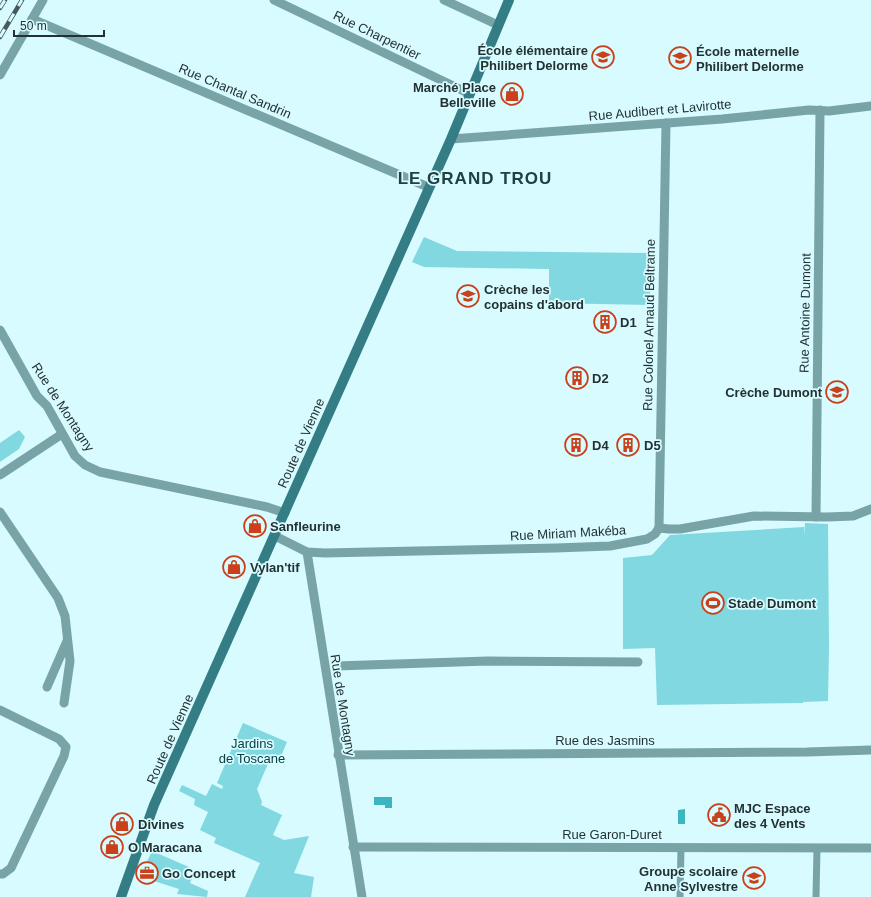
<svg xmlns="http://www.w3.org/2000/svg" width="871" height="897" viewBox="0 0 871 897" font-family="Helvetica,sans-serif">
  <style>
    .green { fill: #81d8e1 }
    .water { fill: #3bb6c1 }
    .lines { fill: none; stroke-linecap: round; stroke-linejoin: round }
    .pedestrian { stroke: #78a4a8; stroke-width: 7 }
    .minor { stroke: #78a4a8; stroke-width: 9 }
    .secondary { stroke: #347d84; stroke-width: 10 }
    .rail-casing { stroke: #485a5c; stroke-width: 4.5 }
    .rail { stroke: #d7fbff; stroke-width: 3; stroke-dasharray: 9; stroke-linecap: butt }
    .labels { text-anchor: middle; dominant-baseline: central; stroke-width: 3.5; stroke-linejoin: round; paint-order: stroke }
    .street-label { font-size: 13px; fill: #233133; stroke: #d7fbff }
    .poi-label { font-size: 13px; font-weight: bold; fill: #233133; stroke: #d7fbff; text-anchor: start }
    .park-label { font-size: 13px; fill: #084045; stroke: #d7fbff }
    .district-label { font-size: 17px; font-weight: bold; letter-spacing: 1px; fill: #204043; stroke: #d7fbff }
  </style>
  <rect width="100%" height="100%" fill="#d7fbff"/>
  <g class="green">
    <path d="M424,237l33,14 194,2 -1,52 -101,-2v-34l-125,-2 -12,-5z"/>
    <path d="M19,430l6,7 -6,12 -19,13v-19z"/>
    <path d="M805,523l23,1 1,125 -1,52 -25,1v1l-146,2 -2,-57 -32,1v-91l29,-3 18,-20 134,-8v9z"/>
    <path d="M243,723l44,19 -8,19 -8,-4 -14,32 5,13 -1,3 21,10 -9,20 11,5 25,-4 -15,37 20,4 -3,20h-66l15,-34 -46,-20 2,-5 -16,-8 8,-18 -14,-7 1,-6 -16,-8 3,-6 24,11 6,-12 10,5 1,-3 -6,-3z"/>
    <path d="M152,851l37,16 -4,8 7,3 -2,5 18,8 -1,6 -30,-3 2,-5 -28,-9 4,-10 -10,-4z"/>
  </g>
  <g class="water">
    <path d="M374,797h18v11h-7v-3h-11z"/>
    <path d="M685,809v15h-7v-14z"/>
  </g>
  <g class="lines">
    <g class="pedestrian">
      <path d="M680,897l1,-50"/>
      <path d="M816,897l1,-49"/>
    </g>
    <g class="minor">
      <path d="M274,0l196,94"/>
      <path d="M444,0l54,25"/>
      <path d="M32,19l396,168"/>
      <path d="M0,75l43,-75"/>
      <path d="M451,139l271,-20 87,-9 20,1 42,-5"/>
      <path d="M0,330l37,66 10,10 28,50 10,9 15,7 167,35 18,6"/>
      <path d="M0,475l62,-41"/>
      <path d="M0,512l58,86 7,18 5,45 -6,42"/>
      <path d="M816,517l4,-407"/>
      <path d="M659,528l7,-405"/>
      <path d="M659,528l10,1h11l74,-13 73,1 26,-1 18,-7"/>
      <path d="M275,536l32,16 18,1 231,-5 54,-2 37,-7 8,-5 4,-6"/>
      <path d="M307,552l55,345"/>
      <path d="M336,666l152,-5 150,1"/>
      <path d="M47,687l20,-46"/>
      <path d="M0,710l59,29 7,8 -2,9 -53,112 -8,6h-3"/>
      <path d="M338,755l469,-3 64,-2"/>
      <path d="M353,847l518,1"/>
    </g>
    <path class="secondary" d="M121,897l33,-92 297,-666 58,-139"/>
    <g class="rail-casing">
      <g id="rail">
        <path d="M0,8l5,-8"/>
        <path d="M0,37l22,-37"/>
      </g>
    </g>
    <use href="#rail" class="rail"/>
  </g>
  <defs>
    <g id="school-ring" transform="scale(1.15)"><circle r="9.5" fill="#d7fbff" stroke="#c9401a" stroke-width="1.5"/><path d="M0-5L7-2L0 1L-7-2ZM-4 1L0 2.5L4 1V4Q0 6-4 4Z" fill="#c9401a"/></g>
    <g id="shop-ring" transform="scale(1.15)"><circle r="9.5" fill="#d7fbff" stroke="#c9401a" stroke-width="1.5"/><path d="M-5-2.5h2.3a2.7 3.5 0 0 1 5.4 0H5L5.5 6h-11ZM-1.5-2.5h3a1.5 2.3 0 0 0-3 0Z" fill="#c9401a"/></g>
    <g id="building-ring" transform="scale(1.15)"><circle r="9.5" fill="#d7fbff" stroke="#c9401a" stroke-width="1.5"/><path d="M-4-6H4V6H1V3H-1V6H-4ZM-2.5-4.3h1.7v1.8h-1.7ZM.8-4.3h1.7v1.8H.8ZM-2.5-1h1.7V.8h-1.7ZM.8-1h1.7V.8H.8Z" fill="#c9401a"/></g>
    <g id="stadium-ring" transform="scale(1.15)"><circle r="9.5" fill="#d7fbff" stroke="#c9401a" stroke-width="1.5"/><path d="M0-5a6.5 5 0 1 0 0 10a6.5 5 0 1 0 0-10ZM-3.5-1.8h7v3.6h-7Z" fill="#c9401a"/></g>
    <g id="civic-ring" transform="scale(1.15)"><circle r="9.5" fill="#d7fbff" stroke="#c9401a" stroke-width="1.5"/><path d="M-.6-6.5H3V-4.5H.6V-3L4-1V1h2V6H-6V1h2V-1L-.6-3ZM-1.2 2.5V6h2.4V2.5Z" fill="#c9401a"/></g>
    <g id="office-ring" transform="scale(1.15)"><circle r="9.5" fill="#d7fbff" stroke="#c9401a" stroke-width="1.5"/><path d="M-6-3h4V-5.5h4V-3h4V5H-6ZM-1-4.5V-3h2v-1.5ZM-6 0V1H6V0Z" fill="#c9401a"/></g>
  </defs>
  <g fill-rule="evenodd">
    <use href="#school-ring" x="603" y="57"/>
    <use href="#school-ring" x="680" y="58"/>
    <use href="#shop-ring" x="512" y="94"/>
    <use href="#school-ring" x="468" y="296"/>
    <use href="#building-ring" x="605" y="322"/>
    <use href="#building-ring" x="577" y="378"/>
    <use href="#school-ring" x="837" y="392"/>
    <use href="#building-ring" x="576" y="445"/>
    <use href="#building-ring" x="628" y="445"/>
    <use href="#shop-ring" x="255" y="526"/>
    <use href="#shop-ring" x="234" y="567"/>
    <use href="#stadium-ring" x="713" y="603"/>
    <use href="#civic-ring" x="719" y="815"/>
    <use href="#shop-ring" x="122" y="824"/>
    <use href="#shop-ring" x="112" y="847"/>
    <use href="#office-ring" x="147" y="873"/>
    <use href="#school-ring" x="754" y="878"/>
  </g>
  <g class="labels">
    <g class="street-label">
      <text transform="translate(377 35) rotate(26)">Rue Charpentier</text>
      <text transform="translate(235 91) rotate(23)">Rue Chantal Sandrin</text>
      <text transform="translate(660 110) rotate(-5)">Rue Audibert et Lavirotte</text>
      <text transform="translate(805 313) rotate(-89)">Rue Antoine Dumont</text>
      <text transform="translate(649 325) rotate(-89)">Rue Colonel Arnaud Beltrame</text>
      <text transform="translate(63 407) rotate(57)">Rue de Montagny</text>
      <text transform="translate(301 443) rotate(-66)">Route de Vienne</text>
      <text transform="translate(568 533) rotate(-3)">Rue Miriam Makéba</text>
      <text transform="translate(343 705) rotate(81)">Rue de Montagny</text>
      <text transform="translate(170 739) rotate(-66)">Route de Vienne</text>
      <text x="605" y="740">Rue des Jasmins</text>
      <text x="612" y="834">Rue Garon-Duret</text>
    </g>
    <g class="poi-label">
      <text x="588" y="50" text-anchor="end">École élémentaire<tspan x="588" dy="15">Philibert Delorme</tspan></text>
      <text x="696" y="51">École maternelle<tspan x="696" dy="15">Philibert Delorme</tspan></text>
      <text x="496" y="87" text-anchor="end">Marché Place<tspan x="496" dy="15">Belleville</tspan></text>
      <text x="484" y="289">Crèche les<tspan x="484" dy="15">copains d'abord</tspan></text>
      <text x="620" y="322">D1</text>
      <text x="592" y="378">D2</text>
      <text x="822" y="392" text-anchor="end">Crèche Dumont</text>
      <text x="592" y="445">D4</text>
      <text x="644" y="445">D5</text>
      <text x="270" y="526">Sanfleurine</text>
      <text x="250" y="567">Vylan'tif</text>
      <text x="728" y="603">Stade Dumont</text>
      <text x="734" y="808">MJC Espace<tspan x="734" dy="15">des 4 Vents</tspan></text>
      <text x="138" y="824">Divines</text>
      <text x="128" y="847">O Maracana</text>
      <text x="738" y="871" text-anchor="end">Groupe scolaire<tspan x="738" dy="15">Anne Sylvestre</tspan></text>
      <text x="162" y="873">Go Concept</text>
    </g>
    <g class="park-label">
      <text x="252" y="743">Jardins<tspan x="252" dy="15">de Toscane</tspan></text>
    </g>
    <g class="district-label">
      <text x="475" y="178">LE GRAND TROU</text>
    </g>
  </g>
  <path d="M14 30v6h90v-6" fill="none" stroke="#233133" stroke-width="2"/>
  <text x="20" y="30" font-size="12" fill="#233133" stroke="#d7fbff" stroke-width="3" paint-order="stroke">50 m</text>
</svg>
